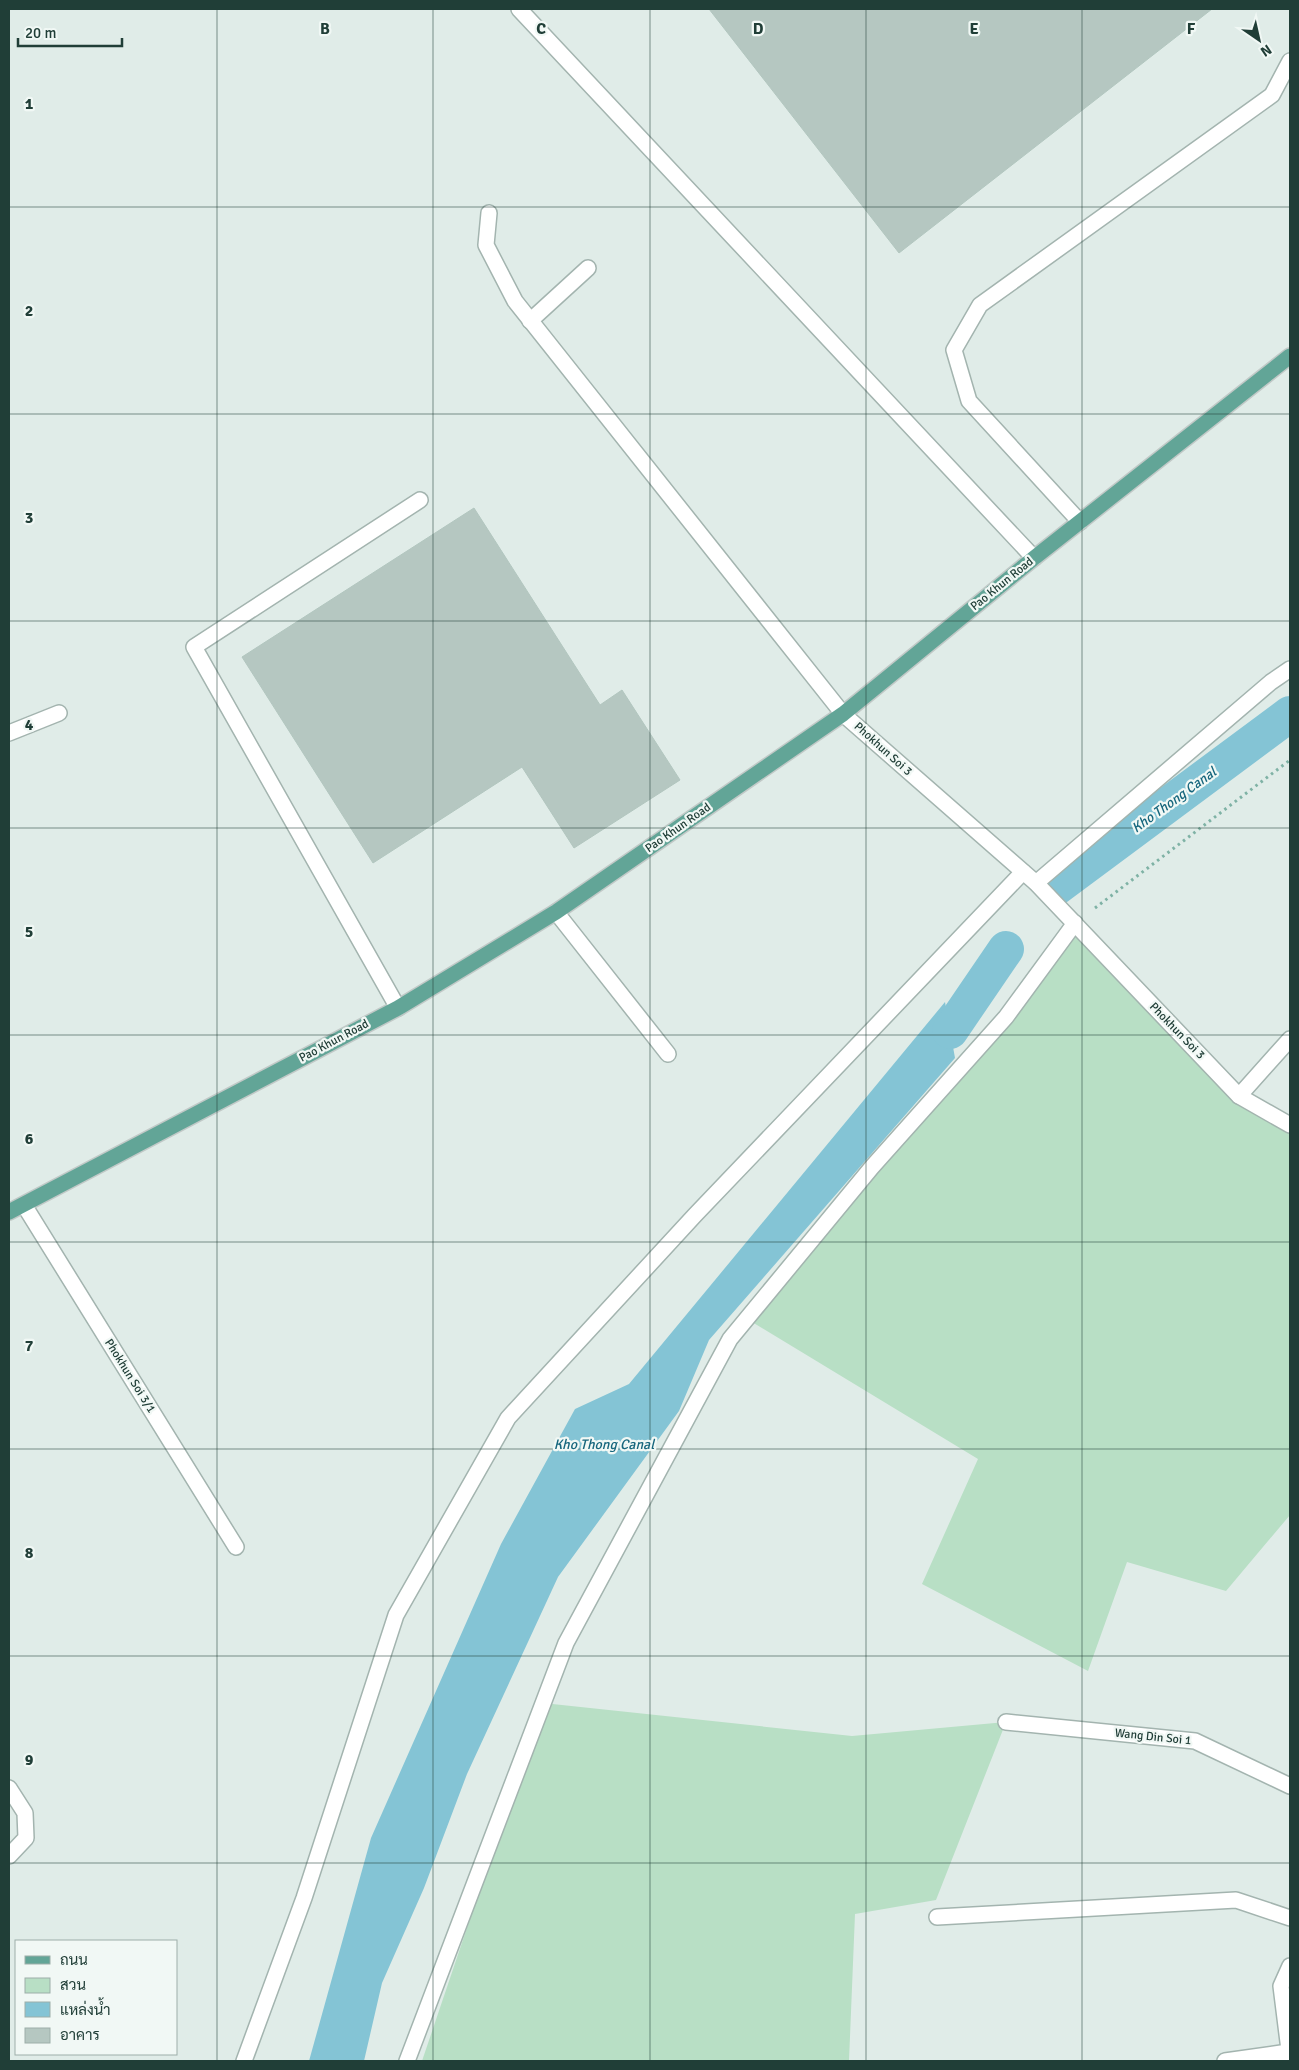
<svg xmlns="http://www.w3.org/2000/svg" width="1299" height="2070" viewBox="0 0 1299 2070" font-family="Signika,Sarabun,sans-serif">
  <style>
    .green { fill: #b8dfc5 }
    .water { fill: #84c4d5 }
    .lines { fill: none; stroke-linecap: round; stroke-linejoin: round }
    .canal { stroke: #84c4d5; stroke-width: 36 }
    .building { fill: #b5c7c1; stroke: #b2c6bf }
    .minor-casing { stroke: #a3b4af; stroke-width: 18 }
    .major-casing { stroke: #c1c9c7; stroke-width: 18 }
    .path { stroke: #7fb2a5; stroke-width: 3; stroke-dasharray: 2.5 4; stroke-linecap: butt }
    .minor { stroke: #fff; stroke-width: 15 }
    .major { stroke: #62a597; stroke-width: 15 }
    .grid { fill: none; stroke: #203e37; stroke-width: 1; stroke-opacity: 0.55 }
    .labels { text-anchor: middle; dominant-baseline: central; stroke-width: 4.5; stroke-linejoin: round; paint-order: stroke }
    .street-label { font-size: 12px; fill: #203e37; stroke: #f1f8f5 }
    .water-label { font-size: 14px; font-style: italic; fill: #16667d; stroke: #f1f8f5 }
    .grid-label { font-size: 16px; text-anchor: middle; font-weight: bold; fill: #203e37; stroke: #f1f8f5; stroke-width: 4.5; stroke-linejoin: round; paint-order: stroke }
  </style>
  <rect width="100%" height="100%" fill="#e0ece8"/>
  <g class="green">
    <path d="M1075,927l159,174 56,32v382l-64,76 -99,-29 -39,109 -166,-87 56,-125 -231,-140z"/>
    <path d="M543,1703l309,33 154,-14 -70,178 -81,14 -6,147h-427z"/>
  </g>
  <path class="water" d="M945,1002l10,56 -246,282 -30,71 -121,166 -91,197 -43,114 -42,95 -18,78h-55l62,-223 130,-294 74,-135 54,-25z"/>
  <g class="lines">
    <g class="canal">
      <path d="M1057,887l233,-173"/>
      <path d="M950,1031l56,-82"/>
    </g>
  </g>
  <g class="building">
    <path d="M709,9h503l-313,244z"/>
    <path d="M474,508l126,197 22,-15 58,90 -106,68 -52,-81 -149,96 -131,-206z"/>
  </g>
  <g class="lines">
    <g class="minor-casing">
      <g id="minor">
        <path d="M519,9l515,549"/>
        <path d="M489,213l-3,32 29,56 328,413 193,169 203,213 51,29"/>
        <path d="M530,321l58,-53"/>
        <path d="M1080,522l-111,-121 -15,-51 26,-45 292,-210 18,-34"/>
        <path d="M9,733l50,-20"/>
        <path d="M1036,883l235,-201 19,-13"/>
        <path d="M556,912l112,142"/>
        <path d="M398,1008l-204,-361 226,-147"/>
        <path d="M1239,1096l51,-57"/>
        <path d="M24,1205l212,342"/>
        <path d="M1006,1722l189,19 95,45"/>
        <path d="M9,1788l16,25 1,25 -17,18"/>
        <path d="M937,1917l299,-17 54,18"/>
        <path d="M1290,1966l-9,20 9,72"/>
        <path d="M244,2061l60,-163 92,-283 112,-197 187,-203 328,-343"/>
        <path d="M407,2061l159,-418 164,-304 142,-172 134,-150 69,-94"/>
        <path d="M1225,2061l63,-9"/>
      </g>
    </g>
    <g class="major-casing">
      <path id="major" d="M9,1212l389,-204 158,-96 287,-198 191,-156 256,-202"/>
    </g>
    <path class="path" d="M1095,908l195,-148"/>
    <use href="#minor" class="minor"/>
    <use href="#major" class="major"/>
  </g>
  <path class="grid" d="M217,9v2052M433,9v2052M650,9v2052M866,9v2052M1082,9v2052M9,207h1281M9,414h1281M9,621h1281M9,828h1281M9,1035h1281M9,1242h1281M9,1449h1281M9,1656h1281M9,1863h1281"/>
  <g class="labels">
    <g class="street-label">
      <text transform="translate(1002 584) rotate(-39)">Pao Khun Road</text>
      <text transform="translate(883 749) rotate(42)">Phokhun Soi 3</text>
      <text transform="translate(678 828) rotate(-35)">Pao Khun Road</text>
      <text transform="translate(1177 1031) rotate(46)">Phokhun Soi 3</text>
      <text transform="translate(334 1041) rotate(-28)">Pao Khun Road</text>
      <text transform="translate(130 1376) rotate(58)">Phokhun Soi 3/1</text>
      <text transform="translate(1153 1737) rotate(6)">Wang Din Soi 1</text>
    </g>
    <g class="water-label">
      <text transform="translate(1174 800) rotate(-36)">Kho Thong Canal</text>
      <text x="604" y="1444">Kho Thong Canal</text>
    </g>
  </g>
  <g class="grid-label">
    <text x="325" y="34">B</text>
    <text x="541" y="34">C</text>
    <text x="758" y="34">D</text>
    <text x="974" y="34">E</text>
    <text x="1191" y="34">F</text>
    <text x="29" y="109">1</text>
    <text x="29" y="316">2</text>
    <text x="29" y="523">3</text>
    <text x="29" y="730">4</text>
    <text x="29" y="937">5</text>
    <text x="29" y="1144">6</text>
    <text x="29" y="1351">7</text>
    <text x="29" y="1558">8</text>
    <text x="29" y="1765">9</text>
  </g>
  <rect width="1299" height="2070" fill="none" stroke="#203e37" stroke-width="20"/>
  <rect x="15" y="1940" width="162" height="115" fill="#f1f8f5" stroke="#9daea9"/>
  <rect x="25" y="1956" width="25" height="8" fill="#62a597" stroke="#9daea9"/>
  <text x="60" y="1965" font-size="15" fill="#203e37">ถนน</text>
  <rect x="25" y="1978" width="25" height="15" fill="#b8dfc5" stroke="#9daea9"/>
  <text x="60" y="1990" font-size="15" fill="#203e37">สวน</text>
  <rect x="25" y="2002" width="25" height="15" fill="#84c4d5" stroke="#9daea9"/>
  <text x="60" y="2015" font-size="15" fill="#203e37">แหล่งน้ำ</text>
  <rect x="25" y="2028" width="25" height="15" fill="#b5c7c1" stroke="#9daea9"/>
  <text x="60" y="2040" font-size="15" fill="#203e37">อาคาร</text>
  <g transform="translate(1259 40) rotate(146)" stroke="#f1f8f5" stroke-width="4" paint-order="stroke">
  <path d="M0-4L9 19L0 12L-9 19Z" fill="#203e37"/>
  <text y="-8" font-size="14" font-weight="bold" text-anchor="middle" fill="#203e37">N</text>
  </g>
  <path d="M18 38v8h104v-8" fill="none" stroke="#203e37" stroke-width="2.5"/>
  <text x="25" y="38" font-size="15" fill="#203e37" stroke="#f1f8f5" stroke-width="4" paint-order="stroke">20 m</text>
</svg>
